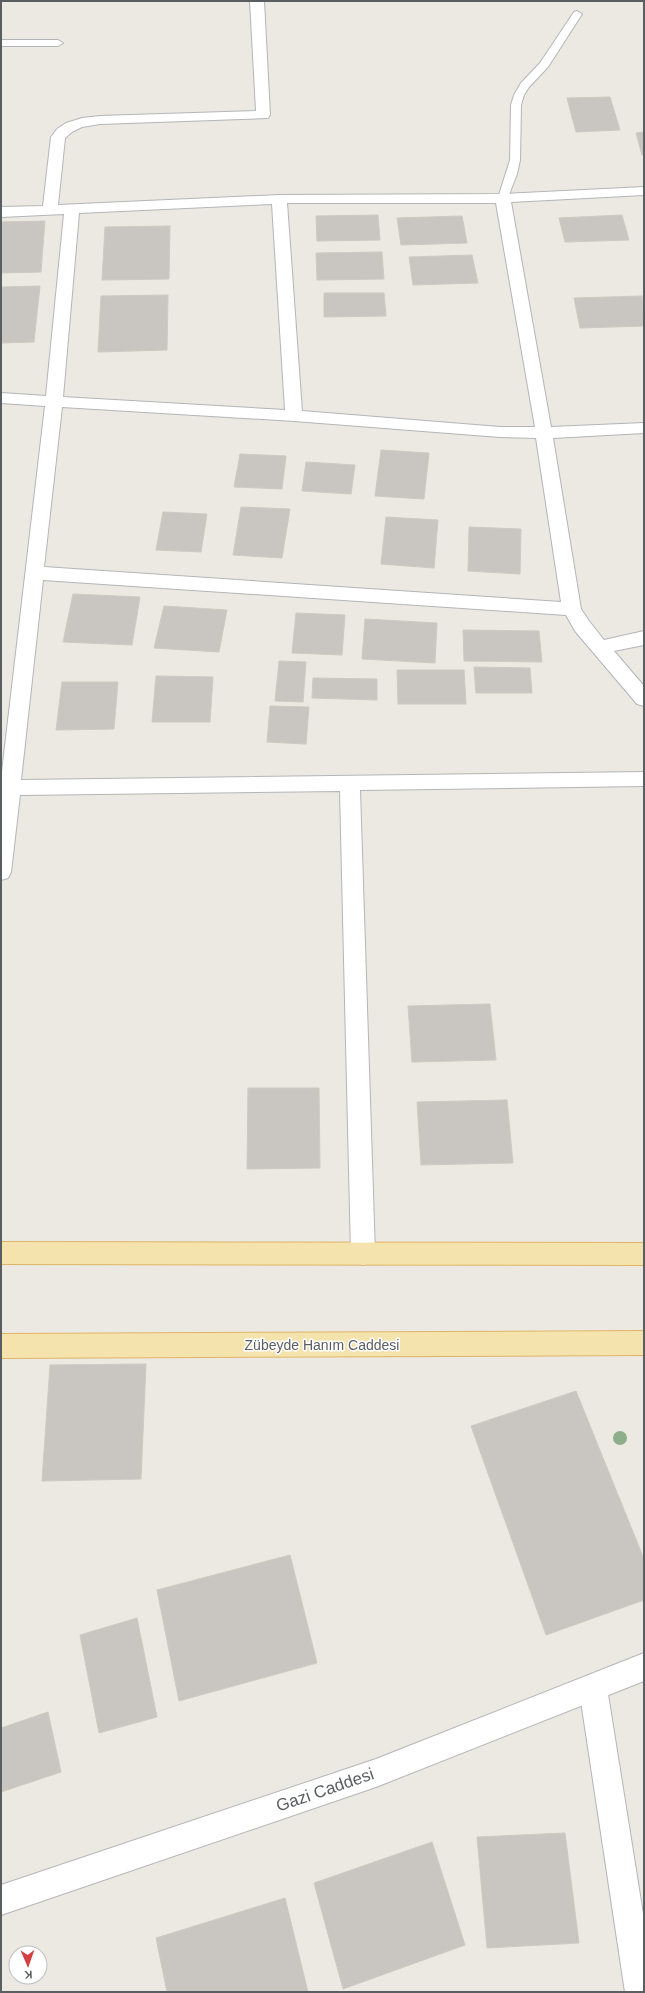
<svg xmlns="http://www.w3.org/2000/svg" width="645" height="1993" viewBox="0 0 645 1993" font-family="Arial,sans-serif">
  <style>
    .building { fill: #c9c5c1; stroke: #cfcac1 }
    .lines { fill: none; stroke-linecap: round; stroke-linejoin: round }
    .service-casing { stroke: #b3b5b8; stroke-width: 2 }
    .minor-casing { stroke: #b3b5b8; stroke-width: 2 }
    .tertiary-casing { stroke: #b3b5b8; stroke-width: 2 }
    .primary-casing { stroke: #e0b467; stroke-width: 2 }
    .service { fill: #fff; fill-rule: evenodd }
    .minor { fill: #fff; fill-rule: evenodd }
    .tertiary { fill: #fff; fill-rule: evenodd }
    .primary { fill: #f5e3ae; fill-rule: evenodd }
    .tree { fill: #8dae88 }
    .labels { text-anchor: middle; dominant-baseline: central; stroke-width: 3; stroke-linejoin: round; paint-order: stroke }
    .street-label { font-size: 14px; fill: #5b5e61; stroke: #fff }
    .near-street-label { font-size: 17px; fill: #5b5e61; stroke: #fff }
  </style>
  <rect width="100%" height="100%" fill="#ebe9e2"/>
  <g class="building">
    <path d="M610,97l10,33 -44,2 -9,-34z"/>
    <path d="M644,132v23h-2l-6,-22z"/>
    <path d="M378,215l2,25 -63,1 -1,-25z"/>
    <path d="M622,215l7,25 -64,2 -6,-24z"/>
    <path d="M462,216l5,27 -66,2 -4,-27z"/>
    <path d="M45,221l-4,51 -40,1v-51z"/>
    <path d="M170,226l-1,53 -67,1 3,-53z"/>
    <path d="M382,252l2,27 -67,1 -1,-27z"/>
    <path d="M472,255l6,28 -65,2 -4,-28z"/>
    <path d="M40,286l-6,56 -33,1v-56z"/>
    <path d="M324,293h60l2,23 -62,1z"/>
    <path d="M168,295l-1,55 -69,2 3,-56z"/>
    <path d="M642,296l2,30 -64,2 -6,-30z"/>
    <path d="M381,450l48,3 -5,46 -49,-3z"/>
    <path d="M240,454l46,2 -4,33 -48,-2z"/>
    <path d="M306,462l49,3 -4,29 -49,-3z"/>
    <path d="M241,507l49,2 -8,49 -49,-3z"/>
    <path d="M163,512l44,2 -6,38 -45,-2z"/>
    <path d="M386,517l52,3 -4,48 -53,-4z"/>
    <path d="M469,527l52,2 -1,45 -52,-3z"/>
    <path d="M73,594l67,3 -8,48 -69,-3z"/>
    <path d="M164,606l63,4 -8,42 -65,-4z"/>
    <path d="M296,613l49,2 -3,40 -50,-2z"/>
    <path d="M365,619l72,4 -2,40 -73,-4z"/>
    <path d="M463,630l76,1 3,31 -78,-1z"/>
    <path d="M279,661l27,1 -3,40 -28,-1z"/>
    <path d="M474,667l56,1 2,25h-56z"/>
    <path d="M397,670h67l2,34h-68z"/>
    <path d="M156,676l57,1 -3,45h-58z"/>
    <path d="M313,678l64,1v21l-65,-2z"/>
    <path d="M62,682h56l-4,47 -58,1z"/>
    <path d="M270,706l39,1 -3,37 -39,-2z"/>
    <path d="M490,1004l6,56 -84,2 -4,-56z"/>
    <path d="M248,1088h71l1,80 -73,1z"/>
    <path d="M507,1100l6,63 -92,2 -4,-63z"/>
    <path d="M146,1364l-5,115 -99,2 8,-116z"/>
    <path d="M576,1391l68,168v41l-98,35 -75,-209z"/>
    <path d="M290,1555l27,108 -138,38 -22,-111z"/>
    <path d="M137,1618l20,99 -58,16 -19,-98z"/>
    <path d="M48,1712l13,60 -60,20v-64z"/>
    <path d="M565,1833l14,110 -92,5 -10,-111z"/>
    <path d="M432,1842l33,103 -122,44 -29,-106z"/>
    <path d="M285,1898l23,94h-141l-11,-54z"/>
  </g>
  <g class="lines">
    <g class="service-casing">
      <g id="service">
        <path d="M577,11l5,3 -34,53 -19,20 -5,8 -3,10 -1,55 -3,14 -10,26h-8l-1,-2 12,-38 1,-55 3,-10 7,-12 19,-20 34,-51z"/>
        <path d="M1,40h57l5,3 -5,3h-57z"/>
      </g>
    </g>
    <g class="minor-casing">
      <g id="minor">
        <path d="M250,1h14l6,114 -2,3 -168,6 -18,3 -10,5 -7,6 -7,67 221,-10 224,-1 141,-7v8l-133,7 40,225 93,-4v10l-91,5 28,171 8,12 15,19 40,-9v14l-30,6 30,35v20l-7,-2 -62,-73 -9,-16 -523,-35 -22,200 623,-8v14l-284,4 15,464 -3,8 -9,3 -9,-3 -3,-8 -11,-463 -320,4 -9,77 -3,6 -7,2v-100l44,-374 -44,-3v-10l45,3 18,-182 -63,3v-10l42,-1 8,-69 6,-8 9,-6 16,-5 18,-2 156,-5zM287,203h209l39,224h-35l-198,-16zM272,204l13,206 -222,-13 16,-184zM62,407l232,14 206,16 36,1 25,164 -517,-35z"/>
        <path d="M593,1674l10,4 4,10 37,232v72h-19l-46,-304 4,-10z"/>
      </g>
    </g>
    <g class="tertiary-casing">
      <path id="tertiary" d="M644,1653v28l-268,106 -375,128v-30l375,-126z"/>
    </g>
    <g class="primary-casing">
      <g id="primary">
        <path d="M1,1242l643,1v22l-643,-1z"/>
        <path d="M644,1331v24l-643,3v-24z"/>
      </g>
    </g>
    <use href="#service" class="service"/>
    <use href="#minor" class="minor"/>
    <use href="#tertiary" class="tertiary"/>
    <use href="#primary" class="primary"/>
  </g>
  <circle class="tree" cx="620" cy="1438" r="7"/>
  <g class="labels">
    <g class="street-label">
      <text x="322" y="1345">Zübeyde Hanım Caddesi</text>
    </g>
    <g class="near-street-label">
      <text transform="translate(325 1790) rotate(-19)">Gazi Caddesi</text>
    </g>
  </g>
  <rect width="645" height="1993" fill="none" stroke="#5b5e61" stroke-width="4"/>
  <g transform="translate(28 1965) rotate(178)"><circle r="19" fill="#ffffff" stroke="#bdbfc0"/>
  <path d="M0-3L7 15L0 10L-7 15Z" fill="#d44041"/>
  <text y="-6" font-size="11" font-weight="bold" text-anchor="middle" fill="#5b5e61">K</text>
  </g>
</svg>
